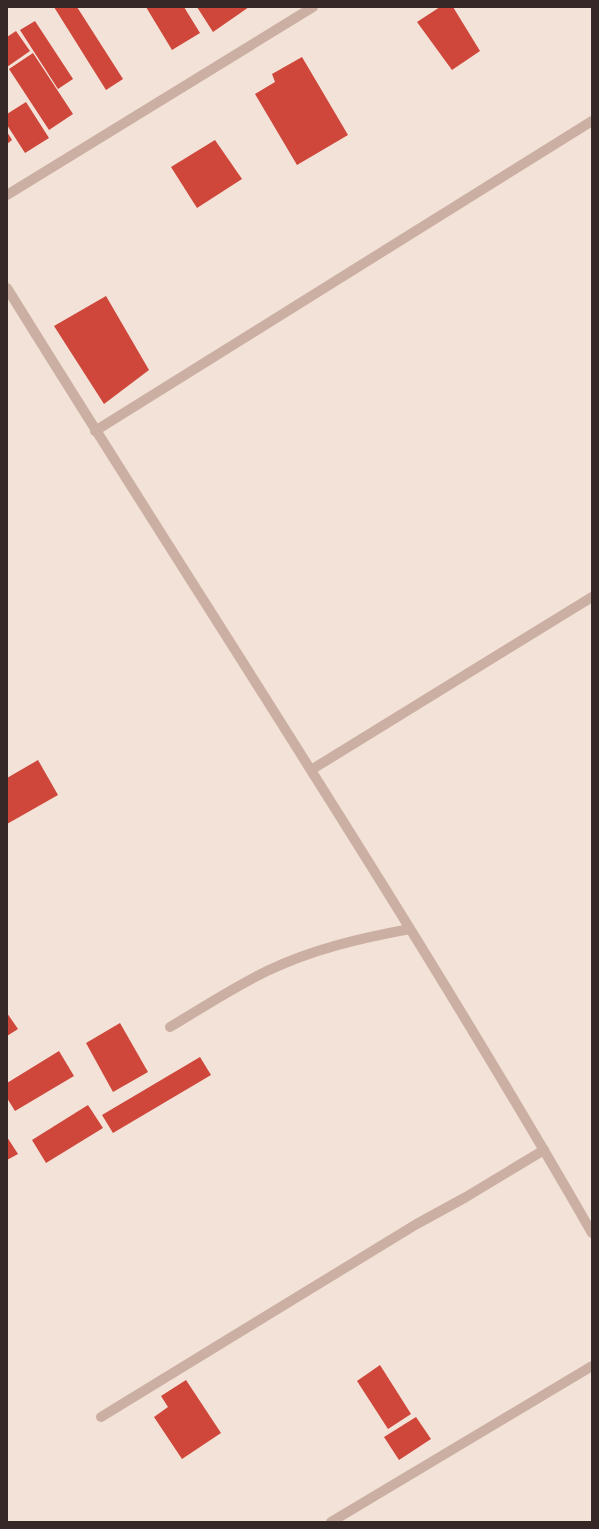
<svg xmlns="http://www.w3.org/2000/svg" width="599" height="1529" viewBox="0 0 599 1529" font-family="'Open Sans',sans-serif">
  <style>
    .building { fill: #cf463a }
    .lines { fill: none; stroke-linecap: round; stroke-linejoin: round }
    .service { stroke: #ccafa3; stroke-width: 10 }
    .minor { stroke: #ccafa3; stroke-width: 10 }
  </style>
  <rect width="100%" height="100%" fill="#f3e2d8"/>
  <g class="building">
    <path d="M54,7h23l46,72 -17,11z"/>
    <path d="M146,7h38l16,26 -28,17z"/>
    <path d="M197,7h52l-36,25z"/>
    <path d="M440,7h13l27,44 -28,19 -35,-48z"/>
    <path d="M35,21l38,58 -15,10 -38,-59z"/>
    <path d="M16,31l14,20 -23,16v-30z"/>
    <path d="M33,53l40,61 -24,16 -40,-61z"/>
    <path d="M302,57l46,78 -51,30 -42,-71 20,-12 -3,-8z"/>
    <path d="M26,102l23,36 -24,15 -18,-28v-11z"/>
    <path d="M7,132l5,8 -5,4z"/>
    <path d="M215,140l27,39 -45,29 -26,-41z"/>
    <path d="M106,296l43,74 -45,34 -50,-78z"/>
    <path d="M38,760l20,35 -51,29v-46z"/>
    <path d="M7,1013l11,16 -11,7z"/>
    <path d="M120,1023l28,49 -35,20 -27,-49z"/>
    <path d="M59,1051l15,25 -59,35 -8,-13v-15z"/>
    <path d="M200,1057l11,18 -98,58 -11,-18z"/>
    <path d="M88,1105l15,23 -57,35 -14,-23z"/>
    <path d="M7,1137l11,17 -11,6z"/>
    <path d="M380,1365l31,49 -23,15 -31,-48z"/>
    <path d="M186,1380l35,53 -39,26 -28,-42 14,-10 -7,-11z"/>
    <path d="M416,1417l15,22 -32,21 -15,-23z"/>
  </g>
  <g class="lines">
    <path class="service" d="M170,1027c32,-19 64,-40 97,-56 46,-22 94,-33 143,-42"/>
    <g class="minor">
      <path d="M7,195l306,-188"/>
      <path d="M7,288c195,315 400,623 585,945"/>
      <path d="M95,431l497,-310"/>
      <path d="M311,770l281,-173"/>
      <path d="M101,1417l314,-192 51,-28 78,-47"/>
      <path d="M331,1522l261,-156"/>
    </g>
  </g>
  <rect width="599" height="1529" fill="none" stroke="#362826" stroke-width="16"/>
</svg>
